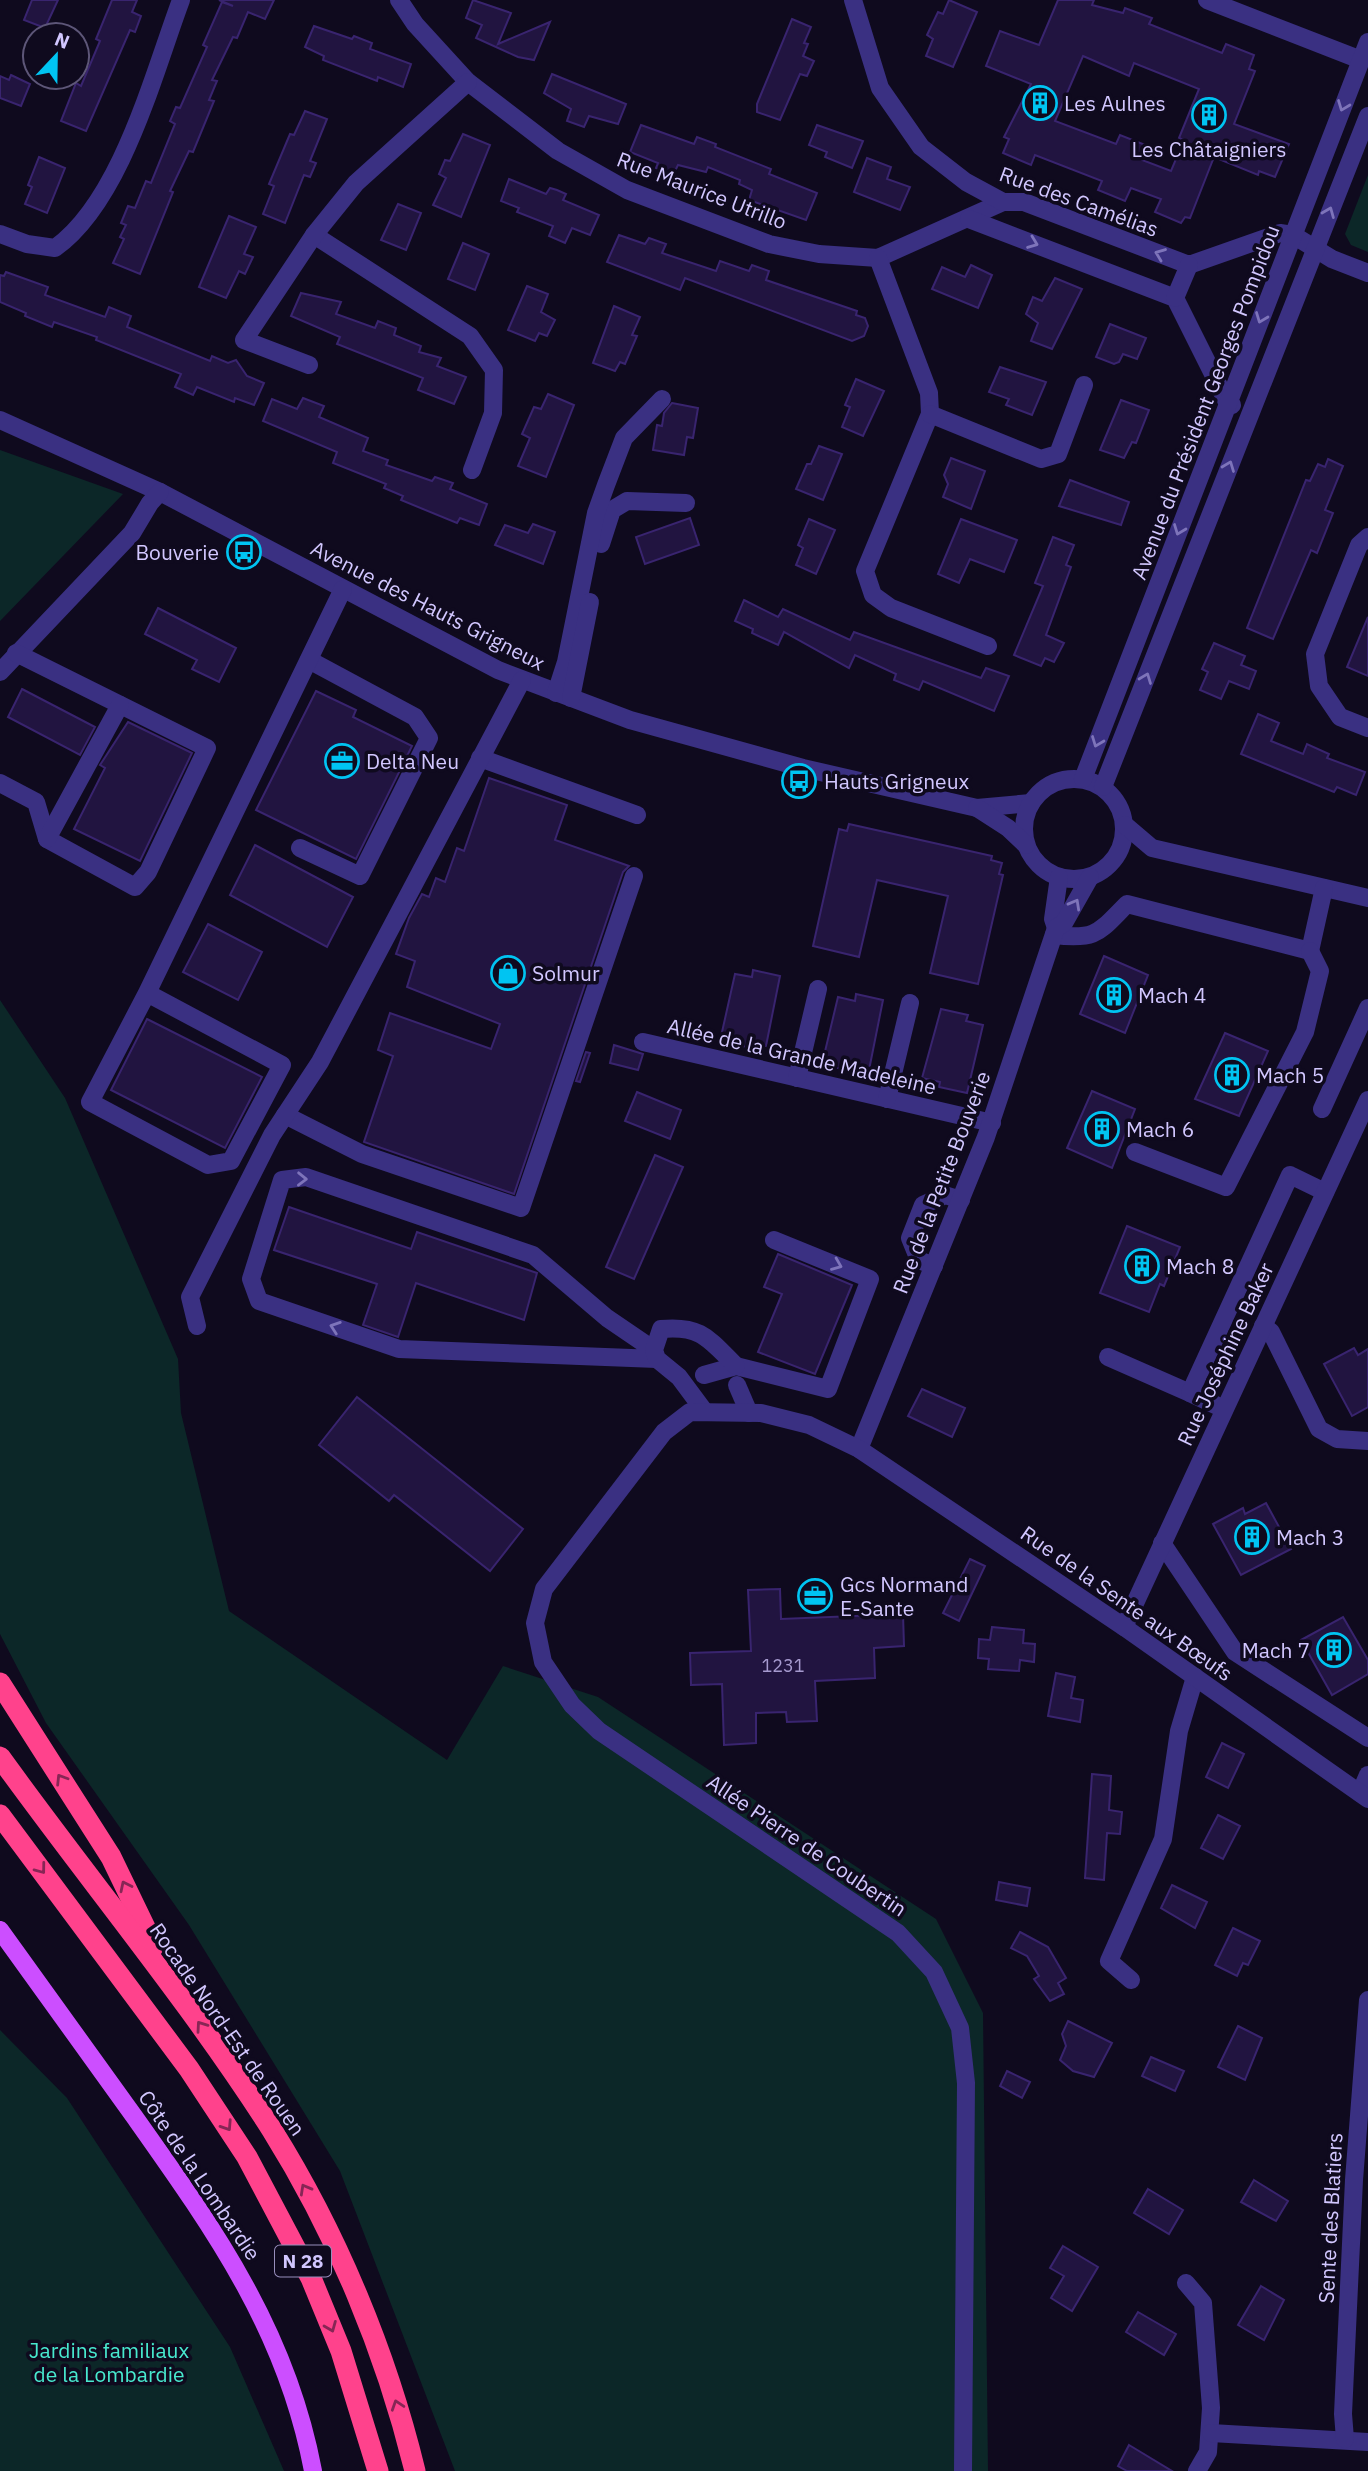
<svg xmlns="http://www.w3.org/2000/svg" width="1368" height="2471" viewBox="0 0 1368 2471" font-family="'IBM Plex Sans',sans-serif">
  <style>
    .green { fill: #0c2728 }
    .building { fill: #211440; stroke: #39246f; stroke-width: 2; fill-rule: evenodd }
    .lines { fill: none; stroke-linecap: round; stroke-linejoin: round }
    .minor { stroke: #3a3082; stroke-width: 18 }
    .major { stroke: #cc4eff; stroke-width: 18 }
    .highway { stroke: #ff428c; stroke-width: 21 }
    .oneway { stroke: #7e74ba }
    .oneway2 { stroke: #872655 }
    .labels { text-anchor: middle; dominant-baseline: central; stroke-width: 7; stroke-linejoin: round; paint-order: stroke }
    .number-label { font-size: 18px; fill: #a69acf }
    .shield { fill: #0f0a1e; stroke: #988ebc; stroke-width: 2 }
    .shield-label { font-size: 19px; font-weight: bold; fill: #d2c7ff }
    .poi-label { font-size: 21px; fill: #d2c7ff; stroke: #0f0a1e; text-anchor: start }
    .street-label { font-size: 21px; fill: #d2c7ff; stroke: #0f0a1e }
    .park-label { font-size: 21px; fill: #48e9cf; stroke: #0f0a1e }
  </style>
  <rect width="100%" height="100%" fill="#0f0a1e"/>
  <g class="green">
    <path d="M1368,175v77l-17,-7 -6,-11z"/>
    <path d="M0,450l123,44 -123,127z"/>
    <path d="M0,1000l65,98 113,261 3,54 48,198 218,149 56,-94 95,31 338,222 47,94 5,458h-533l-115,-300 -151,-246 -143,-202 -46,-89z"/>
    <path d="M0,2030l67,68 163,249 54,124h-284z"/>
  </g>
  <g class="building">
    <path d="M32,0h26l-13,28 -21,-8z"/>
    <path d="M112,0h25l-5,12 9,4 -6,16 -5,-2 -44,101 -25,-10 15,-38 5,3 19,-45 -4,-2z"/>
    <path d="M219,0h55l-9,19 -17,-7 -11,26 -4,-1 -21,43 5,1 -8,19 5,1 -21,51 -4,-1 -19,40 3,1 -33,82 -27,-11 11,-24 -4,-2 6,-12 -5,-2 7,-17 7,2 11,-27 5,2 24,-59 -5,-3 6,-14 4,1 27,-61 -4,-2 19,-43 11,4z"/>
    <path d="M473,0l38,13 -13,31 52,-22 -16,38 -16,-3 -42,-19 6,-13 -16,-7z"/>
    <path d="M949,0l28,12 -24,55 -27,-11 7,-17 -6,-4 11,-23 5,2z"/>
    <path d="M1058,0h36l-2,5 31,8 2,-5 27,10 -3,6 73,29 4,-9 28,11 -5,14 6,2 -21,53 55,20 -14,33 -16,-6 -1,4 -44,-18 -24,61 -5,-1 -4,6 -26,-11 6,-13 -30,-11 -6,13 -27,-11 4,-9 -67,-26 -4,10 -28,-12 6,-14 -5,-2 27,-53 -45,-18 14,-35 39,14zM1083,56l46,20 5,-13 65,26 -20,49 5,2 -13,31 -29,-11 6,-14 -28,-11 -4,9 -61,-23z"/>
    <path d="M792,19l19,8 -7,16 4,1 -5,12 11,5 -7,15 -7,-2 -20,46 -23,-8v-8z"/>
    <path d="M314,26l38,13 2,-3 18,7 -2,6 41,15 -8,23 -25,-10 -1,4 -54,-21 1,-4 -19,-9z"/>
    <path d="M552,74l74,30 -8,20 -29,-8 -5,11 -17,-6 4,-12 -27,-16z"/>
    <path d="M11,75l19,9 -9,22 -21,-8v-22l9,4z"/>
    <path d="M305,111l22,8 -17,42 6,2 -6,14 -6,-2 -19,48 -22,-9 11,-28 -5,-2 21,-50 4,1z"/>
    <path d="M641,125l53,19 3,-7 19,7 -1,3 56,22 -2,5 48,19 -11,27 -57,-20 3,-10 -13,-6 1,-4 -32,-13 -2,5 -28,-7 -5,10 -17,-7 2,-5 -28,-11z"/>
    <path d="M817,125l46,16 -11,27 -27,-11 2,-5 -18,-7z"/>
    <path d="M463,134l27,11 -29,72 -28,-12 13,-27 -7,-4 6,-14 5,1z"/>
    <path d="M39,157l26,11 -18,45 -22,-9 7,-17 -4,-2z"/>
    <path d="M867,158l24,9 -4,12 23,8 -10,23 -46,-18z"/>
    <path d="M509,179l37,15 4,-6 7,2 9,4 -3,6 36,15 -9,20 -18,-7 -7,15 -16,-7 4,-10 -36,-14 2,-4 -18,-7z"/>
    <path d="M398,204l23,9 -15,37 -25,-10z"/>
    <path d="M229,216l27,11 -12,27 9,3 -8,17 -6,-3 -13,27 -27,-11z"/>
    <path d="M619,235l26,9 4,-6 17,6 -4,9 54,18 4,-10 29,10 3,-6 17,6 -3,9 91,31 -1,4 9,3 3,8 -4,10 -12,5 -167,-63 -5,12 -73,-28z"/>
    <path d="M463,243l26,11 -14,36 -27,-11z"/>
    <path d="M971,265l21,10 -14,33 -46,-19 10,-22 23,10z"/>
    <path d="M6,272l42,15 -3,8 60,22 4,-10 22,9 -4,11 83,34 2,-5 16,7 8,-3 11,16 17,7 -10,22 -19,-7 -1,4 -37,-15 -4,8 -18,-8 6,-13 -85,-34 1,-3 -43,-15 -2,5 -27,-11 1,-3 -26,-11v-27l4,1z"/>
    <path d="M1055,278l27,11 -30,60 -21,-8 7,-18 -12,-9 7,-17 9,4z"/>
    <path d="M527,286l21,8 -7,18 14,8 -8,16 -8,-3 -4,8 -27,-11z"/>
    <path d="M301,293l40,9 -5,12 39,14 3,-7 18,7 -2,7 27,11 -2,6 22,6 -4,8 29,11 -12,27 -36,-14 5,-12 -86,-34 3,-7 -49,-21z"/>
    <path d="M614,306l26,11 -8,18 5,1 -12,28 -5,-2 -5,9 -22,-8z"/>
    <path d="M1110,324l36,14 -9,21 -14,-5 -4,8 -5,2 -18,-7z"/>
    <path d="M1000,367l46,15 -14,33 -26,-10 3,-6 -20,-7z"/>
    <path d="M856,379l28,12 -21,45 -21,-9 8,-20 -5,-2z"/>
    <path d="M548,394l26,11 -28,72 -28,-11 12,-28 -8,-4 12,-27 7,2z"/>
    <path d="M303,398l21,8 -5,11 49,21 -5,13 25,9 -2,5 46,16 3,-4 18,6 -3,6 37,15 -8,21 -19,-7 -3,5 -56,-23 2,-4 -19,-8 2,-4 -53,-21 4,-11 -74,-31 9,-22 25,10z"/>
    <path d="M1121,400l28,10 -13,33 -4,-1 -8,16 -24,-8z"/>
    <path d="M672,403l26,5 -5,30 -6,-1 -3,18 -31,-5 4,-25 5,1 2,-13z"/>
    <path d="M819,446l23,8 -19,46 -27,-11 11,-25h4z"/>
    <path d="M951,458l34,13 -14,38 -28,-12 5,-13 -4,-9z"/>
    <path d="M1328,459l15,7 -18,44 8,3 -16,40 -6,-3 -38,89 -26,-11 59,-148 4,1 8,-17 7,3z"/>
    <path d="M1070,480l59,22 -8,23 -62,-19z"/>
    <path d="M690,518l9,27 -54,19 -9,-27z"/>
    <path d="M809,519l26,11 -19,44 -20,-9 7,-17 -5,-3z"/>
    <path d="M961,519l56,21 -13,32 -34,-13 -11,24 -21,-9z"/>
    <path d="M533,524l22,8 -12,32 -48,-19 10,-20 23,8z"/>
    <path d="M1053,537l21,8 -8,20 5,2 -25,68 18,8 -10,19 -9,-4 -4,8 -27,-11 29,-69 -8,-3z"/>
    <path d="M744,600l34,17 5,-8 67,31 4,-8 127,46 5,-10 23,8 -15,35 -71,-30 -4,9 -25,-10 2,-6 -41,-19 -6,13 -65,-36 -6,13 -26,-12 1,-4 -18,-8z"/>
    <path d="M158,608l78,40 -17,34 -27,-13 5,-9 -52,-26z"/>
    <path d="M1368,617v59l-21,-9z"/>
    <path d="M1214,643l31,13 -4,9 15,6 -7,18 -20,-8 -8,18 -21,-9 8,-18 -6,-3z"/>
    <path d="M22,689l73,38 -15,28 -72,-38z"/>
    <path d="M316,691l40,19 -3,7 59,29 -56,113 -100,-49z"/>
    <path d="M1258,714l21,9 -8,18 32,13 4,-10 22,10 -2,4 38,14 -9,23 -19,-8 -3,5 -93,-38z"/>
    <path d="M128,722l64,31 -52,108 -66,-32 31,-61 -5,-3z"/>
    <path d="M489,778l78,27 -12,35 74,26 -6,6 -109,322 -150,-52 29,-86 -15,-6 12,-37 101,36 9,-25 -93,-37 8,-26 -19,-7 13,-36 13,-24 7,3 7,-19 9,4 12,-34 7,3z"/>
    <path d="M849,824l143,32 -1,4 11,3 -3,11 4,1 -25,109 -48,-11 18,-77 -71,-16 -18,77 -46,-11 26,-117 8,2z"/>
    <path d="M255,845l98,52 -26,50 -97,-52z"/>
    <path d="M208,924l54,28 -24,48 -55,-28z"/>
    <path d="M1104,956l44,19 -23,58 -45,-19z"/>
    <path d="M753,970l27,6 -14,70 -18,-3 -1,4 -27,-6 15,-67 17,3z"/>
    <path d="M856,994l27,6 -14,70 -18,-3 -1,4 -28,-7 16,-67 17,4z"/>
    <path d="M941,1009l27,6 -2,6 17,4 -16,68 -28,-6 1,-5 -18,-4z"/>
    <path d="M147,1019l115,58 -37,71 -114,-58z"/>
    <path d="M1225,1033l43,18 -29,65 -44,-17z"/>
    <path d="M614,1045l29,9 -5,16 -28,-7z"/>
    <path d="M586,1052l4,1 -10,29 -4,-1z"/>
    <path d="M1092,1091l43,18 -23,59 -45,-20z"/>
    <path d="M637,1092l44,18 -11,29 -45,-18z"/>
    <path d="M655,1155l28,12 -49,112 -28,-12z"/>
    <path d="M289,1207l122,42 6,-17 120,41 -13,47 -108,-37 -18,54 -35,-12 14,-41 -103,-34z"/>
    <path d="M1127,1226l53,21 -16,39 -4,-2 -11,28 -49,-19z"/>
    <path d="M778,1254l74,31 -37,89 -57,-22 24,-58 -18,-7z"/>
    <path d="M1354,1348l4,7 10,-6v58l-16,9 -28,-52z"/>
    <path d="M922,1389l43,19 -13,29 -44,-21z"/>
    <path d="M357,1397l166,132 -33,42 -96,-76 -5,6 -70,-56z"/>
    <path d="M1266,1503l25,46 -50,26 -28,-51 30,-16 2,6z"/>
    <path d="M970,1559l15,7 -26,55 -16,-8z"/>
    <path d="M780,1589l1,30 122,-5 1,32 -30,2 1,30 -60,3 2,40 -30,1 -1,-10 -30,1v30l-32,2 -2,-61 -31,1 -1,-32 61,-2 -3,-61z"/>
    <path d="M1343,1617l25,43v14l-36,21 -31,-55z"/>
    <path d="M992,1627l32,3 -1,13 12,1 -1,18 -14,-2 -1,11 -31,-2 1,-10 -11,-1 1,-19 11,1z"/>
    <path d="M1056,1673l19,4 -4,21 12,2 -3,22 -32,-6z"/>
    <path d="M1222,1743l22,11 -16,34 -22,-11z"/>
    <path d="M1092,1774l19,2 -2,34 13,2 -2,22 -13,-1 -3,47 -19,-2z"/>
    <path d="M1218,1815l22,11 -17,33 -22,-11z"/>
    <path d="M999,1882l31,6 -3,18 -31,-6z"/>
    <path d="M1172,1885l35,17 -12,26 -34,-20z"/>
    <path d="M1233,1928l27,13 -12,24 -5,-2 -6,13 -22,-11z"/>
    <path d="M1020,1932l28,15 18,31 -8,5 6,11 -14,7 -16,-22 5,-3 -12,-20 -16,-8z"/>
    <path d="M1068,2021l44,22 -18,34 -21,-6 -13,-11 6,-14 -4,-12z"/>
    <path d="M1238,2026l24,12 -17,42 -27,-13z"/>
    <path d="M1151,2057l33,14 -9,20 -33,-15z"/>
    <path d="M1007,2071l23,11 -8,16 -22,-12z"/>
    <path d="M1254,2180l34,21 -12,20 -35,-19z"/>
    <path d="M1148,2189l35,21 -14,24 -35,-21z"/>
    <path d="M1063,2246l35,21 -26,44 -21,-13 13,-22 -14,-8z"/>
    <path d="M1261,2286l23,14 -20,40 -26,-15z"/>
    <path d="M1138,2312l38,22 -12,21 -38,-23z"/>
    <path d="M1129,2445l43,26h-45l-9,-5z"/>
  </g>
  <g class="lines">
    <g class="minor">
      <path d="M399,0l16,24 53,58 90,69 69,39 142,54 50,10 59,4 125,-56"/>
      <path d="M853,0l27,88 41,59 45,35 37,20h21l165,63 91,-32 13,2 39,24 36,14"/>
      <path d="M1207,0l154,60"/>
      <path d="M969,219l206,79 53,106 4,1"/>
      <path d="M0,234l27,10 28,4c66,-47 98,-173 126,-248"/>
      <path d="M314,235l156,101 24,34 -1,43 -21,57"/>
      <path d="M878,258l51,135 1,21 -65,157 8,24 18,13 97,38"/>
      <path d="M1175,298l14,-33"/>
      <path d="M309,365l-65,-25 70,-105 42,-52 112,-101"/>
      <path d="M930,414l111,45 17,-5 26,-69"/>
      <path d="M0,420l160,72 338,178 132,50 173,48 174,40 54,-5"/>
      <path d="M1368,537l-9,8 -44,109 4,32 21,31 28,11"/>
      <path d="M601,544l11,-34 15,-9 59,2"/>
      <path d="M0,672l132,-139 18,-30 10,-11"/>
      <path d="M556,693l10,-31 30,-149 10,-28 18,-47 38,-39"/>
      <path d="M571,698l19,-96"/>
      <path d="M480,758l157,57"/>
      <circle cx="1074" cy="829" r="50"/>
      <path d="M1083,779l285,-737"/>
      <path d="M0,783l36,19 11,37 88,48 13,-15 59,-124 -191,-95"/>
      <path d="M1103,787l265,-671"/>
      <path d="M977,808l31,20 18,17"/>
      <path d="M1125,825l27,23 216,50"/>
      <path d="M47,839l73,-134"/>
      <path d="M300,848l60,28 69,-138 -14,-21 -106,-57"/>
      <path d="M1056,928l-3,-9 6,-42"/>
      <path d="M1054,935c43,5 44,-2 73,-31l183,47 14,-63"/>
      <path d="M147,993l135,72 -51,96 -23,4 -118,-63 57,-109 196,-404"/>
      <path d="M643,1042l349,81"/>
      <path d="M797,1078l21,-89"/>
      <path d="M887,1099l23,-96"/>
      <path d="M1322,1109l46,-101"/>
      <path d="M285,1115l77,39 159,54 113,-332"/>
      <path d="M1135,1152l91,35 79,-155 15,-61 -10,-20"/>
      <path d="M934,1266l-15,-6 -9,-22 13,-33 22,-10 16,5"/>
      <path d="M197,1326l-7,-29 82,-162 48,-73 202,-382"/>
      <path d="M1263,1326l8,6 48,97 18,10 31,2"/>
      <path d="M654,1350l-47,-32 -74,-63 -227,-78 -24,3 -31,99 8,22 140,48 258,10"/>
      <path d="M1108,1357l82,36"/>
      <path d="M704,1375l32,-9 92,23 42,-110 -96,-39"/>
      <path d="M737,1385l12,28"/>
      <path d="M1224,1409l-34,-16 100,-218 35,17"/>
      <path d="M705,1412l-26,-35 -22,-18 -3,-9 7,-21c40,-4 48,10 75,37"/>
      <path d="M859,1449l127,-312 70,-209 8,-5 26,-46"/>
      <path d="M1162,1543l73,109 133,86"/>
      <path d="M1124,1627l244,-527"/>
      <path d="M1360,1793l8,-18"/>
      <path d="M1131,1980l-22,-19 54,-122 16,-108 16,-54"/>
      <path d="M1186,2283l17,20 8,105 -3,44 -11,19"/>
      <path d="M1211,2433l157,9"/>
      <path d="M1345,2439l-2,-25 11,-234 14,-180"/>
      <path d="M963,2471l3,-388 -6,-55 -26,-56 -36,-39 -299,-202 -27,-26 -29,-43 -8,-39 9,-34 120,-157 26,-20 71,1 48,12 50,24 265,178 244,172"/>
    </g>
    <path class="major" d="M0,1930c45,63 90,126 136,189 80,113 151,213 177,352"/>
    <g class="highway">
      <path d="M0,1683l111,174 43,89"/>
      <path d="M0,1757c90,125 189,243 272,373 65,104 114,222 143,341"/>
      <path d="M0,1815l189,254 58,88 64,121 30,73 37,120"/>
    </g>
  </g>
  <defs><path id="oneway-chevron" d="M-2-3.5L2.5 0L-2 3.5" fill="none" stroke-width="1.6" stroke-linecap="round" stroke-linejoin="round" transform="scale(1.75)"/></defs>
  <g class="oneway">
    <use href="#oneway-chevron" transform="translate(1343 106) rotate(111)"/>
    <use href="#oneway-chevron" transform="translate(1329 212) rotate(-68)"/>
    <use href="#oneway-chevron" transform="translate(1033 243) rotate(21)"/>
    <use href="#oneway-chevron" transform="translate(1160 254) rotate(-159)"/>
    <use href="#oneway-chevron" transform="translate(1261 318) rotate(111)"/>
    <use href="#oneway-chevron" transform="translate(1229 466) rotate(-69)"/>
    <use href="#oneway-chevron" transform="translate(1179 530) rotate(111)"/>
    <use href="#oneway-chevron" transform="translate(1146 678) rotate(-69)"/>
    <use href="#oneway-chevron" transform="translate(1097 742) rotate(111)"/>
    <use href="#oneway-chevron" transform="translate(1075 904) rotate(-61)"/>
    <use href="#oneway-chevron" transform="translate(302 1179) rotate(1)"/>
    <use href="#oneway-chevron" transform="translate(837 1265) rotate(22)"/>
    <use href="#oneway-chevron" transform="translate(335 1327) rotate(-161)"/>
  </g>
  <g class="oneway2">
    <use href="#oneway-chevron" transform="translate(61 1779) rotate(-122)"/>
    <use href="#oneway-chevron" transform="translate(41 1869) rotate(53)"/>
    <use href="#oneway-chevron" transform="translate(125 1886) rotate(-116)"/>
    <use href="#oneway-chevron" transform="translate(201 2026) rotate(-125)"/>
    <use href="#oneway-chevron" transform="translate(227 2126) rotate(57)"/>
    <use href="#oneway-chevron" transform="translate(305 2189) rotate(-119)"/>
    <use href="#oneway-chevron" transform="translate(331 2327) rotate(68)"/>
    <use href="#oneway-chevron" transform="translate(397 2405) rotate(-108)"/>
  </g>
  <defs>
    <g id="building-ring" transform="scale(1.75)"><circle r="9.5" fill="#0f0a1e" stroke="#00c4f2" stroke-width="1.5"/><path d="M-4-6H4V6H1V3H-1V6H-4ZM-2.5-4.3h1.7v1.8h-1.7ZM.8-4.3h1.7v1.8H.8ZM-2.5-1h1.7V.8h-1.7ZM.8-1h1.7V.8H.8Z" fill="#00c4f2"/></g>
    <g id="bus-ring" transform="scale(1.75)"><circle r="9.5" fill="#0f0a1e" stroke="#00c4f2" stroke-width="1.5"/><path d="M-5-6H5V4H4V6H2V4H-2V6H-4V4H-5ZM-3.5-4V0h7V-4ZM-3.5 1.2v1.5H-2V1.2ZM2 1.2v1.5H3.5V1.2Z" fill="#00c4f2"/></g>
    <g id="office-ring" transform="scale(1.75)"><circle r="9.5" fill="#0f0a1e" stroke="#00c4f2" stroke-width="1.5"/><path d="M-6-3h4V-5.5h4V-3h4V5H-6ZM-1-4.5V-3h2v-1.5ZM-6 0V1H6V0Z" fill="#00c4f2"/></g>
    <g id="shop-ring" transform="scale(1.75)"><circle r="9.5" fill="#0f0a1e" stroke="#00c4f2" stroke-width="1.5"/><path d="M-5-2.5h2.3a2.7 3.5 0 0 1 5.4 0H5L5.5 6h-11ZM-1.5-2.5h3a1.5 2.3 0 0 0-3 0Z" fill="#00c4f2"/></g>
  </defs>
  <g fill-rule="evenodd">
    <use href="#building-ring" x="1040" y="103"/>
    <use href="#building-ring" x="1209" y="115"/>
    <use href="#bus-ring" x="244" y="552"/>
    <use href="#office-ring" x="342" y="761"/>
    <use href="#bus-ring" x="799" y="781"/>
    <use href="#shop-ring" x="508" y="973"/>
    <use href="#building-ring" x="1114" y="995"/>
    <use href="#building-ring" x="1232" y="1075"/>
    <use href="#building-ring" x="1102" y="1129"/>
    <use href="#building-ring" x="1142" y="1266"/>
    <use href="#building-ring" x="1252" y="1537"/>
    <use href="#office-ring" x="815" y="1596"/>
    <use href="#building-ring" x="1334" y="1650"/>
  </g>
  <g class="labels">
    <g class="number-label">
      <text x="783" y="1665">1231</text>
    </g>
    <rect class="shield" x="275" y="2245.5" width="56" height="31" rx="5"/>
    <g class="shield-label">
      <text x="303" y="2261">N 28</text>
    </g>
    <g class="poi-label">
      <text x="1064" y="103">Les Aulnes</text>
      <text x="1209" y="149" text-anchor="middle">Les Châtaigniers</text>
      <text x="219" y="552" text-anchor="end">Bouverie</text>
      <text x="366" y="761">Delta Neu</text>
      <text x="824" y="781">Hauts Grigneux</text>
      <text x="532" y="973">Solmur</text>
      <text x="1138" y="995">Mach 4</text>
      <text x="1256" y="1075">Mach 5</text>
      <text x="1126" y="1129">Mach 6</text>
      <text x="1166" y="1266">Mach 8</text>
      <text x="1276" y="1537">Mach 3</text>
      <text x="840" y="1584">Gcs Normand<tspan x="840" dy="24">E-Sante</tspan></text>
      <text x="1310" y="1650" text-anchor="end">Mach 7</text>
    </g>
    <g class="street-label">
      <text transform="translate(702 190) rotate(21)">Rue Maurice Utrillo</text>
      <text transform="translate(1079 201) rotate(20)">Rue des Camélias</text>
      <text transform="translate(1205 402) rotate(-69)">Avenue du Président Georges Pompidou</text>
      <text transform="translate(428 605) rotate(27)">Avenue des Hauts Grigneux</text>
      <text transform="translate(802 1056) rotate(13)">Allée de la Grande Madeleine</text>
      <text transform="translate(941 1182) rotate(-69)">Rue de la Petite Bouverie</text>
      <text transform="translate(1225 1354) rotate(-65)">Rue Joséphine Baker</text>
      <text transform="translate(1127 1603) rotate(35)">Rue de la Sente aux Bœufs</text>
      <text transform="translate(807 1845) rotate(34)">Allée Pierre de Coubertin</text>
      <text transform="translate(228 2029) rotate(55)">Rocade Nord-Est de Rouen</text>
      <text transform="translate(200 2175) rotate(56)">Côte de la Lombardie</text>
      <text transform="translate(1330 2218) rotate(-87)">Sente des Blatiers</text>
    </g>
    <g class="park-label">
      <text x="109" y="2350">Jardins familiaux<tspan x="109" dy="24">de la Lombardie</tspan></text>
    </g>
  </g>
  <g transform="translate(56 56) rotate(22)"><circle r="33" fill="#0f0a1e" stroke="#5d5678" stroke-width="2"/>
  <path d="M0-5L12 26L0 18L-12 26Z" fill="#00c4f2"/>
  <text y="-10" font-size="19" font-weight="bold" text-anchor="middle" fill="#d2c7ff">N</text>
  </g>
</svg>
